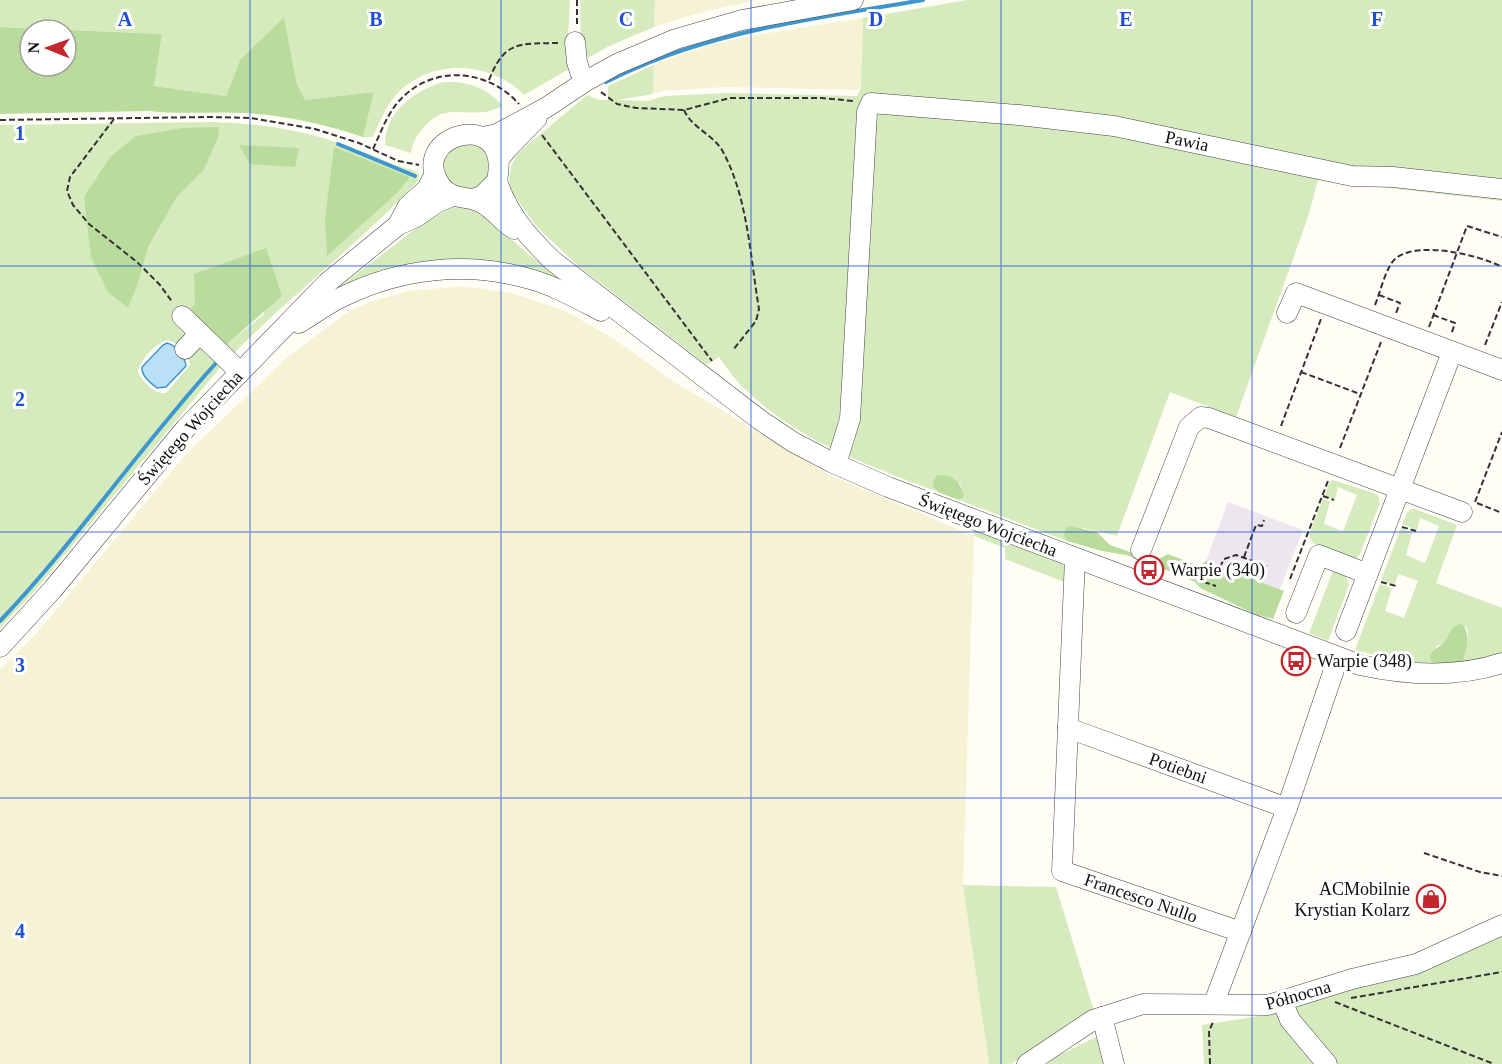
<svg xmlns="http://www.w3.org/2000/svg" width="1502" height="1064" viewBox="0 0 1502 1064" font-family="'Times New Roman',serif">
  <style>
    .industrial { fill: #eee6ef }
    .farmland { fill: #f6f3d4 }
    .green { fill: #d5ebbd; fill-rule: evenodd }
    .forest { fill: #b9dc9c; fill-rule: evenodd }
    .water { fill: #b9e0f7; stroke: #3f96cf; stroke-width: 1.5 }
    .lines { fill: none; stroke-linecap: round; stroke-linejoin: round }
    .stream { stroke: #3f96cf; stroke-width: 4 }
    .minor-casing { stroke: #444; stroke-width: 21 }
    .path { stroke: #333; stroke-width: 2; stroke-dasharray: 6 3; stroke-linecap: butt }
    .minor { stroke: #fff; stroke-width: 20 }
    .grid { fill: none; stroke: #1d4ed8; stroke-width: 1.5; stroke-opacity: 0.55 }
    .labels { text-anchor: middle; dominant-baseline: central; stroke-width: 6; stroke-linejoin: round; paint-order: stroke }
    .street-label { font-size: 18px; fill: #111; stroke: #fff }
    .poi-label { font-size: 18px; fill: #111; stroke: #fff; text-anchor: start }
    .grid-label { font-size: 20px; text-anchor: middle; font-weight: bold; fill: #1d4ed8; stroke: #fff; stroke-width: 6; stroke-linejoin: round; paint-order: stroke }
  </style>
  <rect width="100%" height="100%" fill="#fffdf5"/>
  <path class="industrial" d="M1228,502l75,28 -23,59 -74,-28z"/>
  <g class="farmland">
    <path d="M655,0h102l-58,13 -45,14z"/>
    <path d="M863,18l-2,69 -3,3 -132,-3 -65,4 -8,3 1,-29 11,-5 45,-15 46,-10z"/>
    <path d="M462,286l50,7 53,18 49,28 59,42 156,94 145,61 -11,349 26,179h-989v-395l35,-34 153,-183 102,-97 55,-41 24,-12 41,-11z"/>
  </g>
  <g class="green">
    <path d="M0,0h570l-3,55 2,14 -45,26c-34,-35 -95,-37 -129,1 -10,12 -16,27 -22,41h-10l11,-45 -69,8 -8,-16 -13,-67 -44,43 -14,36 -72,-10 8,-52 -162,-7z"/>
    <path d="M580,0h75l-1,27 -47,20 -21,12 -5,-11z"/>
    <path d="M967,0h535v201l-184,-21 -11,40 -71,197 -66,-25 -53,144 -34,-8 -19,8 3,5 -108,-41 4,-2 1,-4 -4,-11 -24,6 2,3c-67,-26 -141,-51 -193,-103 -10,-9 -18,-21 -26,-32l-12,8 -130,-100 -41,-39 -24,-34 -3,-11 2,-15 7,-13 69,-58 12,5h9v-14l46,-21 -1,29 -35,6 29,1 18,-5 61,-3 131,3 4,-9 2,-69z"/>
    <path d="M443,82c24,-1 44,5 60,24 -6,2 -12,5 -18,6 -29,3 -43,-9 -65,20 -5,6 -8,13 -9,21l-26,-8c-1,-32 30,-55 58,-63z"/>
    <path d="M210,122c70,2 116,13 180,41 9,4 21,5 29,11l-1,7c-58,62 -126,113 -185,173l-8,-8 39,-32 2,-65 -71,25v30l-16,16 45,43 -192,231 -32,34v-503zM334,148l76,29 -83,78zM168,340c10,4 21,13 22,25l-24,28c-11,2 -22,-11 -28,-20 1,-12 17,-30 30,-33z"/>
    <path d="M462,137l34,18 -12,37 -35,-3 -9,-33z"/>
    <path d="M452,207l18,1 10,4 52,45 39,29 -79,-22 -168,35 99,-76z"/>
    <path d="M1333,480l43,14 3,4 1,5 -20,51 -3,4h-6l-38,-15 -4,-8 14,-36 7,2 -6,23 19,7 14,-36 -19,-8 -3,13 -10,-4 4,-13z"/>
    <path d="M1411,509h4l42,16 -21,58 66,25v46l-33,8 -13,1 9,-6 3,-25 -2,-5h-13l-9,15 -8,4 1,19 -42,-5 -40,-10 25,-66 12,4 -7,23 19,7 14,-37 -19,-7 -5,11 -13,-5 20,-52 11,5 -6,22 19,8 14,-37 -19,-8 -3,12 -15,-6 5,-11z"/>
    <path d="M975,529l86,32 4,8 -1,13 -59,-23v-11l-31,-12z"/>
    <path d="M1333,571l13,5 3,9 -21,56 -19,-8z"/>
    <path d="M963,885l93,2 39,127 -84,50h-22z"/>
    <path d="M1502,931v133h-298l-2,-39 77,-12 6,-5z"/>
    <path d="M1100,1035l7,29h-59v-3z"/>
  </g>
  <g class="forest">
    <path d="M284,17l13,67 8,16 69,-8 -11,45c-39,-13 -78,-22 -119,-24 -31,-2 -63,2 -94,-2l-150,3v-87l162,7 -8,52 72,10 14,-36zM30,30h36v36h-36z"/>
    <path d="M218,127l1,8 -15,34 -28,29 -28,49 -10,36 -10,25 -20,-16 -17,-35 -7,-60 26,-40 26,-21 46,-8z"/>
    <path d="M239,145l60,3 -4,19 -45,-3z"/>
    <path d="M334,147l76,30 -13,16 -70,63 -2,-38z"/>
    <path d="M266,248l16,48 -57,50 -36,-36 6,-6 -1,-30z"/>
    <path d="M937,475c16,0 22,5 27,20l-1,3 -4,2 -21,-8 -5,-6 1,-6z"/>
    <path d="M1069,526l28,6 13,13 45,16 13,-7 31,12 7,-5 78,30 -11,28 -18,-5 -55,-26 -5,-6 -15,-7 -54,-20 -24,-4 -35,-10 -3,-5 1,-6z"/>
    <path d="M1461,624c10,6 6,26 2,37l-26,4 -6,-4 -1,-7 14,-12 9,-15z"/>
  </g>
  <path class="water" d="M167,343c9,2 18,14 19,23l-20,21 -9,1c-6,-5 -16,-12 -15,-21l21,-22z"/>
  <g class="lines">
    <g class="stream">
      <path d="M606,82c99,-51 208,-63 317,-82"/>
      <path d="M338,144l77,32"/>
      <path d="M0,621c78,-82 141,-176 217,-259"/>
    </g>
    <g class="minor-casing">
      <g id="minor">
        <path d="M575,42l2,20 3,10"/>
        <path d="M482,137l15,-3 50,-27 39,-26 31,-17 59,-25 66,-19 111,-20"/>
        <path d="M499,159l9,-11 29,-30"/>
        <path d="M497,181c11,33 31,56 56,80l207,159 33,22 38,20 57,25 472,178c46,10 97,13 142,-2"/>
        <path d="M472,199l10,-3 15,-15c16,-77 -93,-46 -56,5 11,15 27,9 41,17 12,6 20,19 32,26"/>
        <path d="M398,225l10,-19 19,-17 8,-15"/>
        <path d="M1287,313l9,-20 206,77"/>
        <path d="M182,316l58,56"/>
        <path d="M299,323c15,-9 28,-19 43,-26 59,-29 125,-36 188,-18 25,7 48,20 71,32"/>
        <path d="M185,349l15,-16"/>
        <path d="M836,464l14,-45 17,-307 4,-9 148,12 95,11 238,50 41,1 109,12"/>
        <path d="M1141,550l48,-123 12,-10 8,1 253,94"/>
        <path d="M1075,558l-13,313 179,61"/>
        <path d="M1296,613l23,-58 49,19"/>
        <path d="M1346,631l106,-279"/>
        <path d="M0,647l53,-58 133,-161 141,-145 71,-58 18,-8 20,-14 16,-7"/>
        <path d="M1068,728l219,80"/>
        <path d="M1214,1003l73,-195 51,-150"/>
        <path d="M1285,1008l5,12 37,44"/>
        <path d="M1102,1017l12,47"/>
        <path d="M1027,1064l66,-44 50,-16 125,1 84,-26 64,-15 86,-39"/>
      </g>
    </g>
    <g class="path">
      <path d="M577,0v27"/>
      <path d="M489,80c16,-40 30,-36 69,-37"/>
      <path d="M601,92l16,12 19,4 48,2 46,-12h92l31,3"/>
      <path d="M684,110c7,17 28,24 38,40 26,47 28,106 37,159l-3,12 -23,29"/>
      <path d="M114,119l-44,58 -3,14 6,14 16,19 48,38 23,23 13,18"/>
      <path d="M0,120l210,-3 41,1 64,11 44,14 39,18 21,4"/>
      <path d="M542,135l170,226"/>
      <path d="M373,149c8,-17 14,-35 27,-49 33,-36 88,-31 119,4"/>
      <path d="M1379,295l21,8 -4,10"/>
      <path d="M1375,305c5,-12 11,-38 20,-46 21,-19 85,-4 107,8"/>
      <path d="M1433,315l22,8 -4,12"/>
      <path d="M1429,327l38,-101 35,11"/>
      <path d="M1485,345l17,-43"/>
      <path d="M1301,372l59,22"/>
      <path d="M1281,426l40,-107"/>
      <path d="M1340,448l41,-106"/>
      <path d="M1323,496l11,4"/>
      <path d="M1475,502l27,-70"/>
      <path d="M1477,503l25,10"/>
      <path d="M1402,527l14,4"/>
      <path d="M1244,557l12,-32 6,1 2,-6"/>
      <path d="M1220,567l4,-8 12,-4 31,11"/>
      <path d="M1261,576l4,-11"/>
      <path d="M1290,579l38,-98"/>
      <path d="M1204,582l12,4"/>
      <path d="M1381,582l15,4"/>
      <path d="M1424,853l56,19 22,4"/>
      <path d="M1351,998l151,-26"/>
      <path d="M1335,1002l159,62"/>
      <path d="M1210,1064l-1,-33 5,-11"/>
    </g>
    <use href="#minor" class="minor"/>
  </g>
  <path class="grid" d="M250,0v1064M501,0v1064M751,0v1064M1001,0v1064M1252,0v1064M0,266h1502M0,532h1502M0,798h1502"/>
  <defs>
    <g id="bus-ring" transform="scale(1.5)"><circle r="9.5" fill="#fff" stroke="#c4262e" stroke-width="1.5"/><path d="M-5-6H5V4H4V6H2V4H-2V6H-4V4H-5ZM-3.5-4V0h7V-4ZM-3.5 1.2v1.5H-2V1.2ZM2 1.2v1.5H3.5V1.2Z" fill="#c4262e"/></g>
    <g id="shop-ring" transform="scale(1.5)"><circle r="9.5" fill="#fff" stroke="#c4262e" stroke-width="1.5"/><path d="M-5-2.5h2.3a2.7 3.5 0 0 1 5.4 0H5L5.5 6h-11ZM-1.5-2.5h3a1.5 2.3 0 0 0-3 0Z" fill="#c4262e"/></g>
  </defs>
  <g fill-rule="evenodd">
    <use href="#bus-ring" x="1149" y="570"/>
    <use href="#bus-ring" x="1296" y="661"/>
    <use href="#shop-ring" x="1431" y="899"/>
  </g>
  <g class="labels">
    <g class="street-label">
      <text transform="translate(1187 141) rotate(12)">Pawia</text>
      <text transform="translate(190 428) rotate(-48)">Świętego Wojciecha</text>
      <text transform="translate(988 525) rotate(21)">Świętego Wojciecha</text>
      <text transform="translate(1178 768) rotate(20)">Potiebni</text>
      <text transform="translate(1141 898) rotate(19)">Francesco Nullo</text>
      <text transform="translate(1298 995) rotate(-16)">Północna</text>
    </g>
    <g class="poi-label">
      <text x="1170" y="570">Warpie (340)</text>
      <text x="1317" y="661">Warpie (348)</text>
      <text x="1410" y="889" text-anchor="end">ACMobilnie<tspan x="1410" dy="21">Krystian Kolarz</tspan></text>
    </g>
  </g>
  <g class="grid-label">
    <text x="125" y="26">A</text>
    <text x="376" y="26">B</text>
    <text x="626" y="26">C</text>
    <text x="876" y="26">D</text>
    <text x="1126" y="26">E</text>
    <text x="1377" y="26">F</text>
    <text x="20" y="140">1</text>
    <text x="20" y="406">2</text>
    <text x="20" y="672">3</text>
    <text x="20" y="938">4</text>
  </g>
  <g transform="translate(48 48) rotate(271)"><circle r="28" fill="#ffffff" stroke="#a0a0a0" stroke-width="1.5"/>
  <path d="M0-4.5L10 22L0 15L-10 22Z" fill="#c4262e"/>
  <text y="-9" font-size="16" font-weight="bold" text-anchor="middle" fill="#111111">N</text>
  </g>
</svg>
